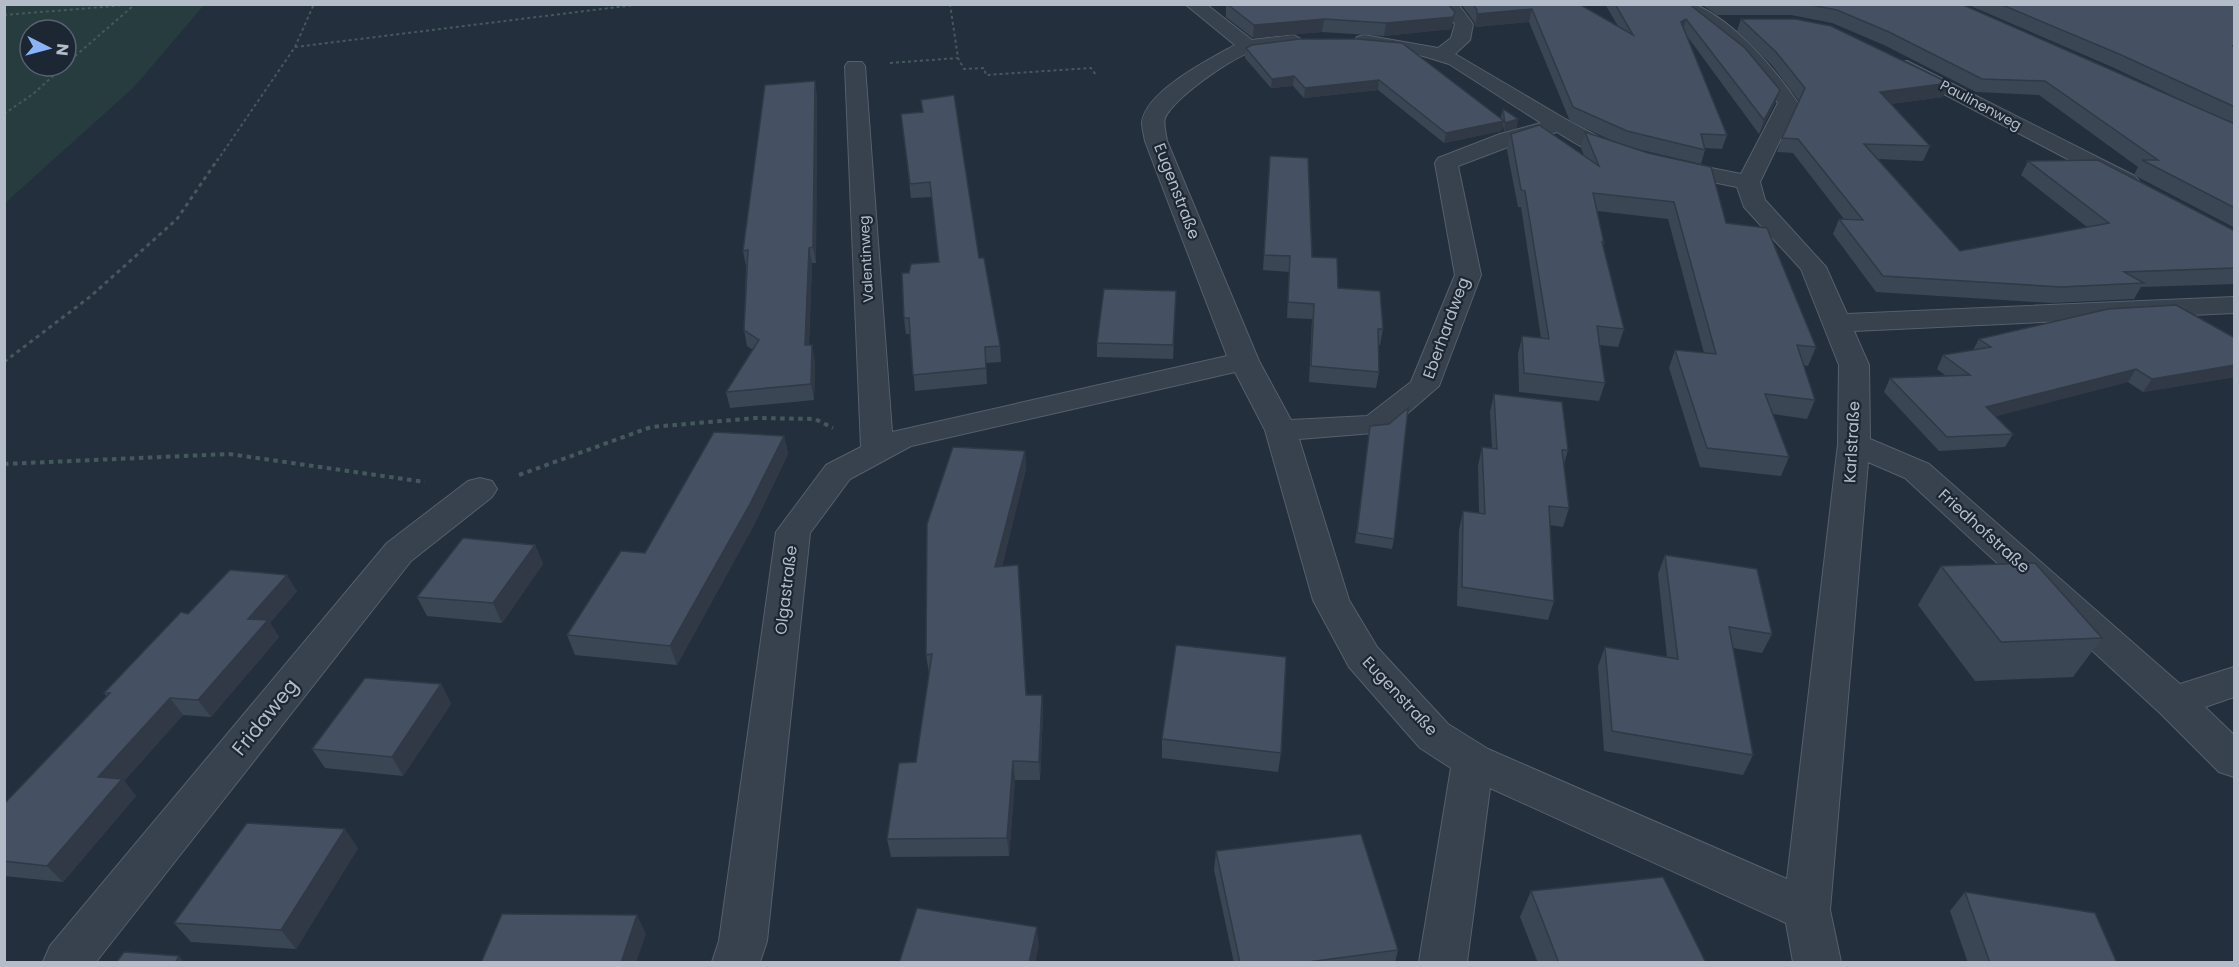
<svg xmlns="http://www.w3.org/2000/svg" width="2239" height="967" viewBox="0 0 2239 967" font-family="Poppins,sans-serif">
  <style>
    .green { fill: #263c3f; fill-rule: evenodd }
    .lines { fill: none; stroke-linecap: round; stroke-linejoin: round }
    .street-casing { stroke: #565f6c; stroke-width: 2 }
    .path-far2 { stroke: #44595c; stroke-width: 2; stroke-dasharray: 3 3; stroke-linecap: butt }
    .path-far1 { stroke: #44595c; stroke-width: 3; stroke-dasharray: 4 4; stroke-linecap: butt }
    .path { stroke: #44595c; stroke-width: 4; stroke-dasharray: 4.5 4.5; stroke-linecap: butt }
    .street { fill: #38414e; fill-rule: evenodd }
    .wall { fill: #3b4654 }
    .shaded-wall { fill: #303945 }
    .building { fill: #455162; stroke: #303945; stroke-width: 1.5 }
    .labels { text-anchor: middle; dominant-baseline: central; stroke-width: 4.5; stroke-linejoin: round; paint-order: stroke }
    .far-street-label { font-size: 14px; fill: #b4bcc9; stroke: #1d2633 }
    .street-label { font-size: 16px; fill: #b4bcc9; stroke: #1d2633 }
    .near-street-label { font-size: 20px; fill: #b4bcc9; stroke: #1d2633 }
  </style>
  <rect width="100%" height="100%" fill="#242f3e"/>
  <path class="green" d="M5,4h199v1l-70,82 -129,116zM30,30h36v36h-36z"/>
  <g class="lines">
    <g class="street-casing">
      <g id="street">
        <path d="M1185,4h21l46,36 42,-5 10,6c-9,12 -37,7 -50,10 -22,6 -80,47 -89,67 -2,7 1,16 2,23l92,220 32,59 76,-4 44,-34 44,-107 -20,-112 3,-5 62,-24 41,-11 -92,-59 -26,-8 -66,-11 -3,-4 3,-4 7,-2 74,13 13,-10 4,-14 -18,-20h21l15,20 -3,16 -15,14 112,66 39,21 26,8 3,5 -3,5c-25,6 -55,-15 -75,-27l-41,12 -58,22 23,109 -42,111 -53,46 -87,7 50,161 28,47 71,77 40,25 299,130 51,-435 1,-79 -38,-96 -57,-62 -7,-20 -74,-15 -4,-5 4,-5 8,-2 70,14 37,-71c-17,-25 -38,-47 -61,-66 -13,-11 -30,-18 -40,-33 6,0 15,-1 19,1 39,17 79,64 102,98l-38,79 5,18 61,67 21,47 387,-17v16l-380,18 15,34 1,74 59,25 251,220 54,-17v30l-29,10 29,28v42l-15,-5 -59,-59 -255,-235 -37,-16 -38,448 11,52h-48l-7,-39 -296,-135 -23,174h-48l32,-194 -31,-20 -71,-81 -36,-67 -48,-170 -30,-58 -324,74 -61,33 -40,54 -43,408 -7,21h-48l7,-21 57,-409 50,-67 35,-18 -16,-381 3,-4h14l3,4 27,366 335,-76 -82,-215c-1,-6 -3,-13 -3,-19 4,-31 68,-63 93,-77z"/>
        <path d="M1907,61l228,115 4,5 -4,5h-16l-219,-115 -3,-4 3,-4z"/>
        <path d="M480,478l12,3 5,8 -5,8 -81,64 -315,401h-53l7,-16 337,-403 81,-62z"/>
      </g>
    </g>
    <g class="path-far2">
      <path d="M950,4l8,54 6,11 20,-1 2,7 105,-7 5,7"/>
      <path d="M4,15l136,-11"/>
      <path d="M295,47l347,-43"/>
      <path d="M890,63l68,-5"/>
      <path d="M66,64l67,-58"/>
      <path d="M4,114l29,-20 31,-28"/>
      <path d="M217,161l78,-114 19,-43"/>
    </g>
    <path class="path-far1" d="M4,362l87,-66 86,-77 41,-60"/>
    <g class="path">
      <path d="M4,464l225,-10 196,28"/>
      <path d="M519,475l132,-48 105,-9 59,1 18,9"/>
    </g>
    <use href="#street" class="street"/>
  </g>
  <g class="wall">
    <path d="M1226,4l229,8 -4,17 -67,7 -62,-4 -69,6 -27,-21z"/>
    <path d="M1461,4h118l39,22 -13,-22h84l91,86 -5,13 -16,31 -72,-98 40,99 -5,14 -17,-1v2l-4,14 -72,-17 97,76 90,124 -8,19 -5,-1 12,35 -8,19 -34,-5 16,43 -8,19 -81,-9 -31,-99 6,-18 29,3 -36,-134 -71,-8 7,32 -1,4 21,82 -6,18 -18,-2 5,38 -6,18 -80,-9 -1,-38 4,-18 19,2 -20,-131h-3l-11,-57 4,-16 73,22 -3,-8 4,-16 34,12 -49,-23 -41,-99 -54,5v-4z"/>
    <path d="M1701,4h260l252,111 -101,-48 -146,-63h269v224l-101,-53 4,-8 -99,-72 -63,-3 -92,-47 -52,-22 -41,-8h-74z"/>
    <path d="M1741,19l202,78 -52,7 39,42 -7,15 -45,-2 82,92 127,-24 -66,-52 7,-14 206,70 1,53 -94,3 -7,12 -82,4 -176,-11 -43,-58 6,-15h5l-51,-66 -16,-1 5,-14 17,-37 -27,-36 -35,-34z"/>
    <path d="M1299,39l203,81 -1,-3 2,-8 14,19 -13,3 -1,-6 -2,6 -57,12 -66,-53 -74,8 -11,-12 -22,2 -26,-30 1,-10z"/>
    <path d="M817,95l-1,168h-4l-3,82 6,16 -1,39 -84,8 -4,-16 27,-42 -6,-4 -3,-16 2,-64 -3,-15z"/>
    <path d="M901,114l78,144 21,88 1,16 -15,1 1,21 -72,7 -5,-57h-4l-2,-16 35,-56 -7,-65 -21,1z"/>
    <path d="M1270,156l42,101 26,31 45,41 -3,16h-2l1,27 -3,16 -67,-6 3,-63 -25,-1 2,-46 -26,-2z"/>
    <path d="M1176,291l-3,68 -76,-2v-14z"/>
    <path d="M2235,338v39l-92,15 -15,-10 -133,34 18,18 -8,13 -66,4 -55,-59 6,-14 56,-2 -9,-7 6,-14 30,-5 6,-11z"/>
    <path d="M1494,394l74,56 -4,14 5,44 -6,19 -13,-2 4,76 -6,19 -91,-14 2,-76 4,-19 16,2 -1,-47 4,-19 10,1 -2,-36z"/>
    <path d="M784,436l4,18 -33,69 -78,142 -102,-10 -8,-20 78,-82z"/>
    <path d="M1369,436l25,103 -2,10 -37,-6z"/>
    <path d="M1025,451l1,18 -24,97 25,129h15l1,18 -3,67h-25l-6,76 -118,1 -4,-18 29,-77 13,-89 -3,-18z"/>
    <path d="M535,545l8,19 -41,59 -75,-7 -10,-19z"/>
    <path d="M1665,555l107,79 -10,19 -29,-5 20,107 -10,20 -139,-24 -6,-85 7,-19 62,10 -9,-83z"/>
    <path d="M1941,566l161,72 -29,39 -98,4 -57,-76z"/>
    <path d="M297,591l-27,32 9,14 -68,80 -28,-2 -59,66 12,15 -73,86 -59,-6v-72l103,-107 -3,-4 84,-79z"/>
    <path d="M441,684l10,20 -48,72 -78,-8 -13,-19z"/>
    <path d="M1162,739l119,14 -3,19 -116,-14z"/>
    <path d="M358,848l-62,101 -105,-7 -17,-19z"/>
    <path d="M1216,851l182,99 -3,13h-161l-20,-93z"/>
    <path d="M1531,891l175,72h-168l-18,-46z"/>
    <path d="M1965,892l152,71h-149l-18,-52z"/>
  </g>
  <g class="shaded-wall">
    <path d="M1532,9l-3,13 -54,5 2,-13z"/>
    <path d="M1455,12l-4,17 -67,7 2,-13z"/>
    <path d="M1324,19l-2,13 -69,6 1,-13z"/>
    <path d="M1686,19l-3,12 -2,-9z"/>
    <path d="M1294,76l-1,10 -22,2 1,-9z"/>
    <path d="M1379,80l-1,10 -74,8 1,-10z"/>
    <path d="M815,81l2,14 -1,168 -3,-16z"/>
    <path d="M1949,83l-6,14 -68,9 5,-14z"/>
    <path d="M1780,90l-5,13 -16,31 5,-14z"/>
    <path d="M1518,119l-1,9 -13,3 1,-8z"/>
    <path d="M1504,121l-3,10 -57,12 2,-10z"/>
    <path d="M809,248l3,15 -4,98 -3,-16z"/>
    <path d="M812,345l3,16 -1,39 -3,-16z"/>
    <path d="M2235,365v12l-92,15 9,-13z"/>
    <path d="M2136,369l-8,13 -150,39 8,-14z"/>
    <path d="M784,436l4,18 -33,69 -78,142 -7,-19z"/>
    <path d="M1025,451l1,18 -29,116 -2,-18z"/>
    <path d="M535,545l8,19 -41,59 -9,-20z"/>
    <path d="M287,575l10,16 -27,32 9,14 -68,80 -13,-17 50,-81z"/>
    <path d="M441,684l10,20 -48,72 -11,-19z"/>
    <path d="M1042,695l1,18 -3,67 -1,-18z"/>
    <path d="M170,698l13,17 -59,66 12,15 -73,86 -16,-16 51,-89z"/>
    <path d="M1013,761l2,19 -6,76 -2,-18z"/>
    <path d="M345,829l13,19 -62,101 -15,-19z"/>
    <path d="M637,915l9,19 -10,29h-15z"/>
    <path d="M1037,927l2,19 -4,17h-6z"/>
    <path d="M179,956l6,7h-10z"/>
  </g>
  <g class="building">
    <path d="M1227,4h221l7,8 -2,5 -67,6 -62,-4 -70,6z"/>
    <path d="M1473,4h106l54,31 -18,-31h74l56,44 35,42 -16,30 -78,-101 -5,3 46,113 -26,-1 4,16 -78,-19 -54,-24 -41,-98 -55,5v-4z"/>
    <path d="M1806,4h155l274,120v84l-93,-48h16l-113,-79 -63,-2 -93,-47 -52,-22z"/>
    <path d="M2000,4h235v42h-3l3,1v60l-116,-53z"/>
    <path d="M1741,19h54l36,7 118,57 -69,9 50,54 -66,-2 96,107 149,-28 -81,-62 70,-1 137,71v37l-111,4 20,11 -83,4 -178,-11 -44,-57 24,1 -65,-81 -16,-1 23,-50 -29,-36z"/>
    <path d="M1299,39h58l45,4 102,78 -58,12 -67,-53 -74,8 -11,-12 -22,3 -26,-31 6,-3z"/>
    <path d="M815,81l-2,166 -4,1 -4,97h7l-1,39 -85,8 33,-52 -15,-10 4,-80 -5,1 22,-166z"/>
    <path d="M954,95l25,163h5l16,88 -15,1 1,21 -73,7 -4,-57h-5l-2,-45h7l2,-9 28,-2 -9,-80 -20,2 -9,-70 22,-2 -2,-12z"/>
    <path d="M1503,109l15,10 -13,4z"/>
    <path d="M1539,125l60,41 -14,-34 63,21 63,14 15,56 41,5 49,119 -19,-2 18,55 -50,-6 24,63 -82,-9 -32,-98 41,4 -42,-152 -81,-9 11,50 -2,-1 22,87 -27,-3 8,57 -81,-10 -2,-37 27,3 -24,-148 -4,-1 -10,-56z"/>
    <path d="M1270,156l38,2 4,99 25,1 1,30 42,3 3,38h-5l1,43 -68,-6 3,-62 -26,-2 2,-46 -26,-1z"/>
    <path d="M1104,289l72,2 -3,54 -76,-2z"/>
    <path d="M2176,305l59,33v27l-83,14 -16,-10 -150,38 27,27 -66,3 -57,-59 80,-3 -27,-20 48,-8 -12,-8 129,-30z"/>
    <path d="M1494,394l68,8 6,48h-6l7,58 -20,-2 5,95 -92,-14 1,-76 22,3 -3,-67 15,2z"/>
    <path d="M1408,408l-14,131 -37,-6 13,-107 19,-2z"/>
    <path d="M714,432l70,4 -34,68 -80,142 -103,-11 54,-84 24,2z"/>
    <path d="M953,447l72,4 -30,116 23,-2 8,130h16l-3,67 -26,-1 -6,77 -120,1 12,-76 17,-1 16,-108 -6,1 1,-131z"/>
    <path d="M463,538l72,7 -42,58 -76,-6z"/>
    <path d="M1665,555l92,14 15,65 -43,-7 24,128 -141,-24 -7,-84 73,12z"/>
    <path d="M2035,563l67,75 -101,4 -60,-76z"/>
    <path d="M230,570l57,5 -39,44 20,1 -70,80 -28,-2 -72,79 24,2 -75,87 -43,-5v-57l106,-111h-6l77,-81 7,2z"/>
    <path d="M1176,645l110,12 -5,96 -119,-14z"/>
    <path d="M365,678l76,6 -49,73 -80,-8z"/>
    <path d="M247,823l98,6 -64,101 -107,-7z"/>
    <path d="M1361,834l37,116 -97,13h-61l-24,-112z"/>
    <path d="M1663,877l43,86h-147l-28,-72z"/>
    <path d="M1965,892l130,21 22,50h-127z"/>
    <path d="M917,908l120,19 -8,36h-130z"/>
    <path d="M502,914l135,1 -16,48h-140z"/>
    <path d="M124,952l55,4 -4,7h-59z"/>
  </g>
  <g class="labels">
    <g class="far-street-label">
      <text transform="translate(1981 105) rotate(28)">Paulinenweg</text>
      <text transform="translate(866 259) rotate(-93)">Valentinweg</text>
    </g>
    <g class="street-label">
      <text transform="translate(1177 191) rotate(69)">Eugenstraße</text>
      <text transform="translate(1446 328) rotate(-70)">Eberhardweg</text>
      <text transform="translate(1852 442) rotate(-87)">Karlstraße</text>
      <text transform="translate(1984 531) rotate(42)">Friedhofstraße</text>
      <text transform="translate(786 590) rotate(-83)">Olgastraße</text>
      <text transform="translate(1400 696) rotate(47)">Eugenstraße</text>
    </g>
    <g class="near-street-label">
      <text transform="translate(265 717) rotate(-51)">Fridaweg</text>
    </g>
  </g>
  <rect width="2239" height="967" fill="none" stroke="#b4bcc9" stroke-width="12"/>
  <g transform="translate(48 48) rotate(96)"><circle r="28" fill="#1d2633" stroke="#59626f" stroke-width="1.5"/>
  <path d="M0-4.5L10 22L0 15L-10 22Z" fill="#8ab4f8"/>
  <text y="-9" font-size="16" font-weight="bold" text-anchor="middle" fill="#b4bcc9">N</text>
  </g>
</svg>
